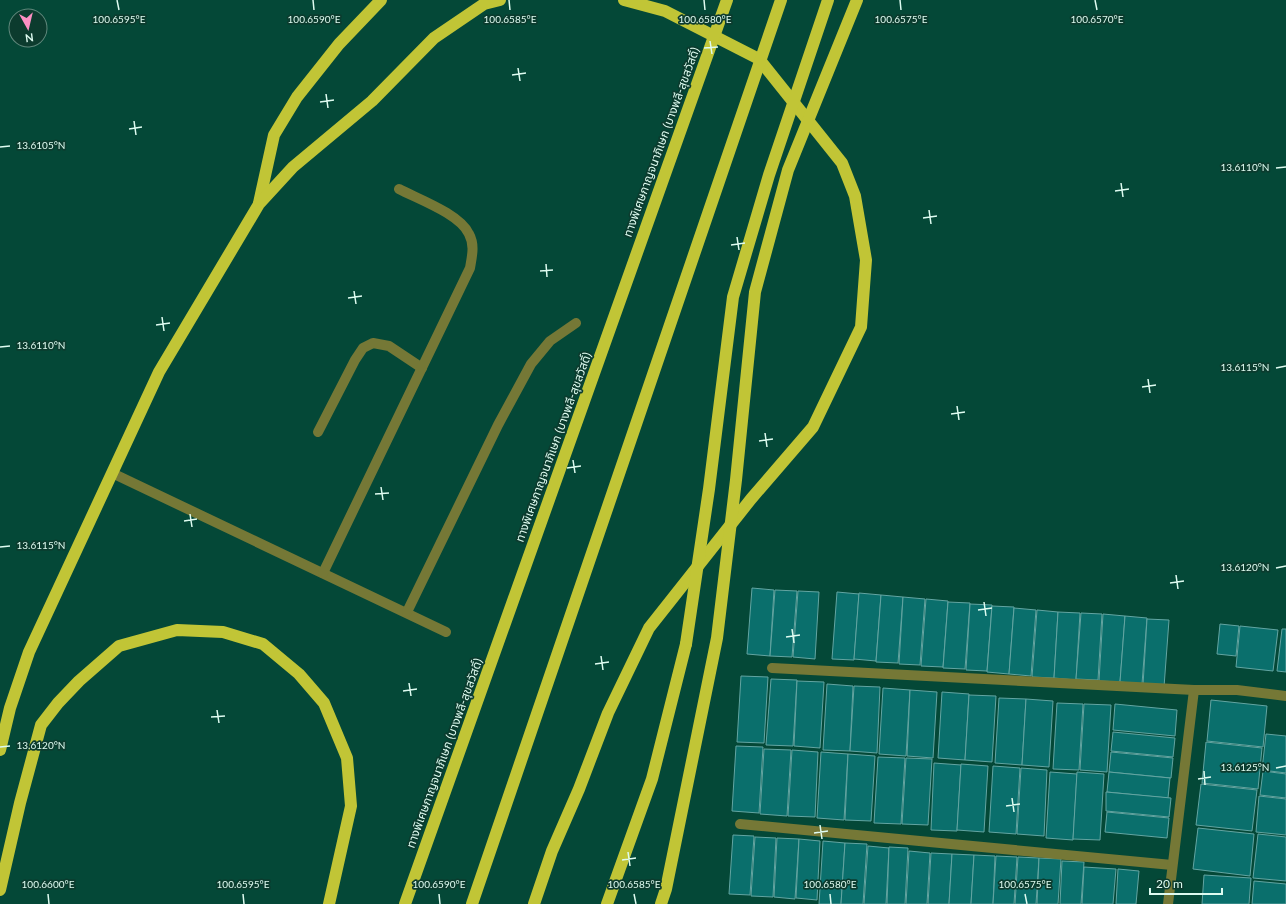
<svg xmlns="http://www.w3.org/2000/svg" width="1286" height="904" viewBox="0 0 1286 904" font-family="Lato,'Noto Sans Thai',sans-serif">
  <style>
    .building { fill: #0a6f6c; stroke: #63a5a2 }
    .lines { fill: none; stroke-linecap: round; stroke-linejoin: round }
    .service { stroke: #757836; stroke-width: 10 }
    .minor { stroke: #757836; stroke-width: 10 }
    .motorway { stroke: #c1c536; stroke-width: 12 }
    .motorway-bridge { stroke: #c1c536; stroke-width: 12 }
    .ticks { fill: none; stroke: #defbf0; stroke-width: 1.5 }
    .labels { text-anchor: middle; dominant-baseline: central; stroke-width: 3.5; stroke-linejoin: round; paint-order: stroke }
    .street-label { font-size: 12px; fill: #defbf0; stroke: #0c3b2e }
    .ticks-label { font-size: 10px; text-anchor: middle; fill: #defbf0; stroke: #0c3b2e; stroke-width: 3.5; stroke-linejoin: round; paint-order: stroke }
  </style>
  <rect width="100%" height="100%" fill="#044837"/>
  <g class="building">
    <path d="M752,588l22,2 -4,66 -23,-2z"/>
    <path d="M775,590l22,1 -5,66 -22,-1z"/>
    <path d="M798,591l21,1 -4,67 -22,-2z"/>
    <path d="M837,592l22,2 -5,66 -22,-1z"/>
    <path d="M859,593l22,2 -5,66 -22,-2z"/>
    <path d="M881,595l22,2 -5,66 -22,-1z"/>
    <path d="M903,597l22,2 -5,66 -21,-1z"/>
    <path d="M926,599l22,2 -5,66 -22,-1z"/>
    <path d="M948,602l22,1 -5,66 -22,-1z"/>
    <path d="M970,604l22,1 -5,66 -21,-1z"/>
    <path d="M992,606l22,1 -5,67 -22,-2z"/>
    <path d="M1014,608l22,2 -5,66 -22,-2z"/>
    <path d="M1037,610l21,2 -4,66 -22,-1z"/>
    <path d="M1058,612l22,1 -4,67 -22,-2z"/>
    <path d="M1081,613l21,1 -4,66 -22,-1z"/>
    <path d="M1103,614l22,2 -5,66 -21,-1z"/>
    <path d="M1125,616l22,2 -5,66 -22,-2z"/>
    <path d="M1147,619l22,1 -5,67 -21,-2z"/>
    <path d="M1220,624l19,2 -3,30 -19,-2z"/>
    <path d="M1240,626l38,4 -5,41 -37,-4z"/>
    <path d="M1282,629h4v43l-9,-1z"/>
    <path d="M741,676l27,1 -4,66 -27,-1z"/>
    <path d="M771,679l26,1 -4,66 -27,-1z"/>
    <path d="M797,681l27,1 -4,66 -26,-2z"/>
    <path d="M827,684l26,2 -3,65 -27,-1z"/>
    <path d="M854,686l26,1 -3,66 -27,-2z"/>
    <path d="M883,688l27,2 -4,66 -27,-2z"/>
    <path d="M910,690l27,2 -4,66 -26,-2z"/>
    <path d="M942,692l27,2 -4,66 -27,-2z"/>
    <path d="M969,695l27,1 -4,66 -27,-2z"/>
    <path d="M999,698l27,1 -4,66 -27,-2z"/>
    <path d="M1026,699l27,2 -4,66 -27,-2z"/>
    <path d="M1211,700l56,6 -4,41 -56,-6z"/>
    <path d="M1057,703l26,1 -4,66 -26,-1z"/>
    <path d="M1084,704l27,1 -4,67 -27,-2z"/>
    <path d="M1115,704l62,6 -2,26 -62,-6z"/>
    <path d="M1113,732l62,6 -2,19 -62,-6z"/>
    <path d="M1266,734l20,2v37l-24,-3z"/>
    <path d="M1206,742l56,6 -4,41 -56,-6z"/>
    <path d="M736,746l27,1 -4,66 -27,-2z"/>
    <path d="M764,749l27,1 -4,66 -27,-2z"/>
    <path d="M792,750l26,2 -3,65 -27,-1z"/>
    <path d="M821,752l27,2 -4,66 -27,-2z"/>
    <path d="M1111,752l62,6 -2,20 -62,-6z"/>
    <path d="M848,754l27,2 -4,65 -26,-1z"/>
    <path d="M878,757l27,1 -4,66 -27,-1z"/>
    <path d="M906,758l26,1 -4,66 -26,-1z"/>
    <path d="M934,763l27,2 -4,66 -26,-1z"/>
    <path d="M961,764l27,2 -4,66 -27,-2z"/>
    <path d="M993,766l27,2 -4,66 -27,-2z"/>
    <path d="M1021,768l26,2 -3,66 -27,-2z"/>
    <path d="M1263,771l23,3v24l-26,-3z"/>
    <path d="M1050,772l27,2 -4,66 -27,-2z"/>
    <path d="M1077,772l27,2 -4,66 -27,-1z"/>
    <path d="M1109,772l61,6 -2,20 -61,-6z"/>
    <path d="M1201,784l56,6 -5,41 -56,-6z"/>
    <path d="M1106,792l65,6 -2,19 -63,-6z"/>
    <path d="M1259,796l27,3v36l-30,-3z"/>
    <path d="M1107,812l62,6 -2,20 -62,-6z"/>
    <path d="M1198,828l56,6 -4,42 -57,-7z"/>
    <path d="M1258,834l28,3v44l-33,-3z"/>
    <path d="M733,835l21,1 -4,59 -21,-1z"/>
    <path d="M755,837l21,1 -3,59 -22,-1z"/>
    <path d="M777,838l22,1 -4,60 -21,-2z"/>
    <path d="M799,839l21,2 -3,59 -21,-2z"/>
    <path d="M823,841l22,2 -4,61h-22z"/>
    <path d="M845,843l22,1 -4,60h-22z"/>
    <path d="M868,846l21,2 -3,56h-22z"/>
    <path d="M889,847l19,1 -3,56h-18z"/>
    <path d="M909,851l21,2 -3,51h-21z"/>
    <path d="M931,853l21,1 -3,50h-21z"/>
    <path d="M952,854l22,1 -3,49h-22z"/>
    <path d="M974,855l21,1 -2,48h-22z"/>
    <path d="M996,856l21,1 -3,47h-21z"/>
    <path d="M1018,857l21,1 -3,46h-21z"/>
    <path d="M1039,858l22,1 -3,45h-21z"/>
    <path d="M1062,861l22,1 -3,42h-21z"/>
    <path d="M1084,867l32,2 -3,35h-31z"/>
    <path d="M1118,869l21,2 -3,33h-20z"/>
    <path d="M1204,875l47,3 -2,26h-47z"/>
    <path d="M1254,881l32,3v20h-34z"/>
  </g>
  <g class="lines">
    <g class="service">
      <path d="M318,432l37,-72 8,-12 10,-5 16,3 33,22"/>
      <path d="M112,473l334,159"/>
      <path d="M323,573l147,-305c2,-12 5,-23 -1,-34 -9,-20 -51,-35 -70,-45"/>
      <path d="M407,612l91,-187 33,-61 19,-23 26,-18"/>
    </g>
    <g class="minor">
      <path d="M772,668l422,22"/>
      <path d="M740,824l432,41"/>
      <path d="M1168,904l26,-214h43l49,6"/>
    </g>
    <g class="motorway">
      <path d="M259,203l15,-68 23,-38 42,-53 42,-44"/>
      <path d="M0,750l10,-42 19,-56 130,-280 100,-168 34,-37 79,-66 62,-63 50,-34 16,-4"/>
      <path d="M0,890l20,-87 21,-78 17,-22 21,-22 40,-35 58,-16 46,2 40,12 36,30 25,29 23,55 4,48 -22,98"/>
      <path d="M534,904l18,-53 27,-62 29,-76 41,-85 102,-129 62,-72 48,-100 5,-67 -11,-64 -13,-33 -83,-104 -94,-48 -41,-11"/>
      <path d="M607,904l45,-125 34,-135"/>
    </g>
    <g class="motorway-bridge">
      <path d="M686,644l23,-155 24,-192 36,-122 59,-175"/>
      <path d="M405,904l322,-904"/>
      <path d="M472,904l309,-904"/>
      <path d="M661,904l5,-15 51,-251 19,-158 19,-188 33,-122 69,-170"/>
    </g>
  </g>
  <path class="ticks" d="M117,0l2,10M313,0l1,10M509,0l1,10M704,0l1,10M900,0l1,10M1095,0l2,10M710,41l2,13M704,48l14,-1M518,68l2,13M512,75l14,-2M326,94l2,14M320,102l14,-2M134,121l2,14M129,129l13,-2M0,147l10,-1M1276,168l10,-1M1121,183l2,14M1115,191l14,-2M929,210l2,14M923,218l14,-2M737,237l2,13M731,245l14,-2M546,264l1,13M540,271l13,-1M354,291l2,13M348,298l14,-2M162,317l2,14M156,325l14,-2M0,347l10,-1M1276,368l10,-2M1148,379l2,14M1142,387l14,-2M957,406l2,14M951,414l14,-2M765,433l2,14M759,441l14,-2M573,460l2,13M567,468l14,-2M381,487l2,13M375,494l14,-1M190,514l2,13M184,521l13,-2M0,547l10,-1M1276,568l10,-2M1176,575l2,14M1170,583l14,-2M984,602l2,14M978,610l14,-2M792,629l2,14M786,637l14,-2M601,656l2,14M595,664l14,-2M409,683l2,13M403,691l14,-2M217,710l2,13M211,717l14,-1M0,747l10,-1M1276,768l10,-2M1204,771l1,14M1198,779l13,-2M1012,798l2,14M1006,806l14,-2M820,825l2,14M814,833l14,-2M628,852l2,14M622,860l14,-2M48,894l1,10M243,894l1,10M439,894l1,10M634,894l2,10M830,894l1,10M1025,894l2,10"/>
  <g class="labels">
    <g class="street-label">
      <text transform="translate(661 142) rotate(-70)">ทางพิเศษกาญจนาภิเษก (บางพลี-สุขสวัสดิ์)</text>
      <text transform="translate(553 447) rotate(-70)">ทางพิเศษกาญจนาภิเษก (บางพลี-สุขสวัสดิ์)</text>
      <text transform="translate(444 753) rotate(-70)">ทางพิเศษกาญจนาภิเษก (บางพลี-สุขสวัสดิ์)</text>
    </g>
  </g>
  <g class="ticks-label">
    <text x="119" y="23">100.6595°E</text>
    <text x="314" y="23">100.6590°E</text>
    <text x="510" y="23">100.6585°E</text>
    <text x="705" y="23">100.6580°E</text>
    <text x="901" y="23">100.6575°E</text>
    <text x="1097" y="23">100.6570°E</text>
    <text x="41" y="149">13.6105°N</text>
    <text x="1245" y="171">13.6110°N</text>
    <text x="41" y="349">13.6110°N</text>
    <text x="1245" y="371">13.6115°N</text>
    <text x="41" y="549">13.6115°N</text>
    <text x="1245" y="571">13.6120°N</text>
    <text x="41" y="749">13.6120°N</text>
    <text x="1245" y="771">13.6125°N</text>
    <text x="48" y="888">100.6600°E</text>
    <text x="243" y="888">100.6595°E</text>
    <text x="439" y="888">100.6590°E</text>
    <text x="634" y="888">100.6585°E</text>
    <text x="830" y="888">100.6580°E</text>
    <text x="1025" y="888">100.6575°E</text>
  </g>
  <g transform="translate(28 28) rotate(172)"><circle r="19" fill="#0c3b2e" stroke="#60887c"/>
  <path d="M0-3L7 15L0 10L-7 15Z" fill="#fc8fc3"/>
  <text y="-6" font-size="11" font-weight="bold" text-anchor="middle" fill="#defbf0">N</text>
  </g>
  <path d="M1150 888v6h72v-6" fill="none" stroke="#defbf0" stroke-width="2"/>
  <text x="1156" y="888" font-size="12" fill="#defbf0" stroke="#0c3b2e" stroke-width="3" paint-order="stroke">20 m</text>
</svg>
